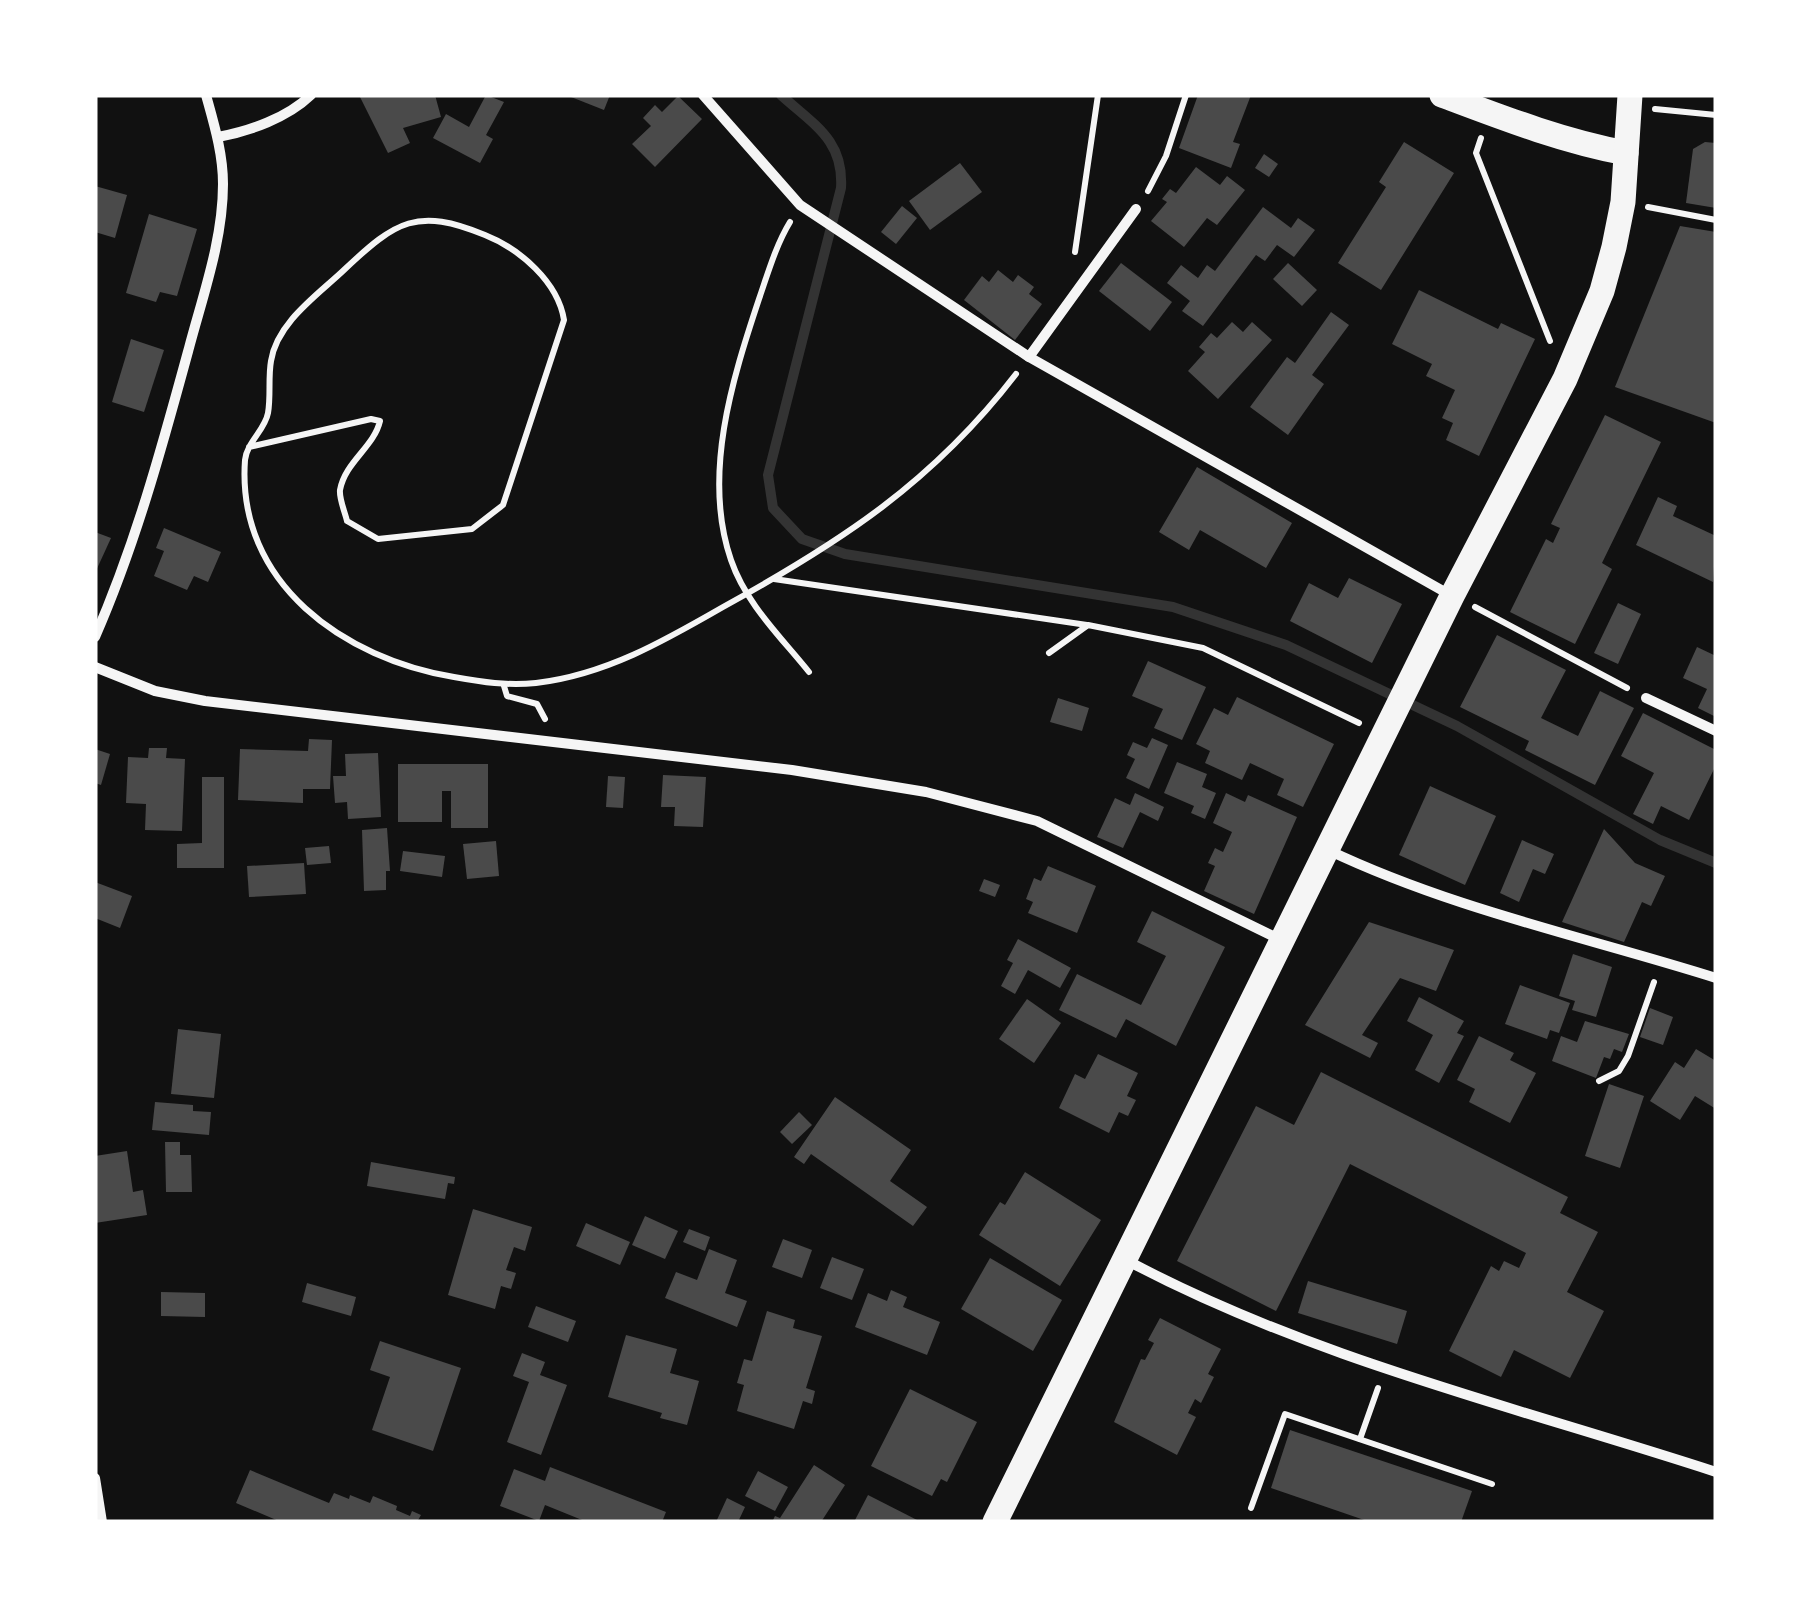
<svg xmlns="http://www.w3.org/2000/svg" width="1811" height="1617" viewBox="0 0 1811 1617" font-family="Montserrat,sans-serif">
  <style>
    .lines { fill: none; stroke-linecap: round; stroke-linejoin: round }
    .stream { stroke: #333; stroke-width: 10 }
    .building { fill: #4a4a4a }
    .path { stroke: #f5f5f5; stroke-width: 6 }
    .minor { stroke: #f5f5f5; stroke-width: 10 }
    .primary { stroke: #f5f5f5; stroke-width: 25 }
  </style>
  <rect width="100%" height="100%" fill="#111"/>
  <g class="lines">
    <path class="stream" d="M781,95c33,30 63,45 60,93l-73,287 5,33 29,31 43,15 328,53 113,38 171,81 203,114 56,23"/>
  </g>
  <g class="building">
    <path d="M359,95h76l6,22 -38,11 7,15 -22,10z"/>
    <path d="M486,95l18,7 -18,33 7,4 -13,24 -47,-25 13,-24 23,13z"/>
    <path d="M566,95h44l-6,15z"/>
    <path d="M1198,95h53l-18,47 7,2 -9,24 -52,-20z"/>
    <path d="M678,96l24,23 -47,48 -23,-23 19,-18 -8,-8 12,-13 7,7z"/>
    <path d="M1404,142l50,31 -73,117 -43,-27 48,-76 -7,-5z"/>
    <path d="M1705,142l11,1v65l-30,-5 7,-54z"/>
    <path d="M1264,154l14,10 -9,13 -14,-9z"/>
    <path d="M960,163l22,29 -52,38 -21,-29z"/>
    <path d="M1196,167l24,18 7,-9 18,14 -28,35 -10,-7 -23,29 -33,-26 16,-19 -5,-3 8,-10 6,4z"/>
    <path d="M95,186l32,9 -12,43 -20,-6z"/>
    <path d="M902,206l15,12 -21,26 -15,-12z"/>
    <path d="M1263,207l28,21 7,-10 17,12 -21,27 -17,-12 -12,16 -9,-6 -53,71 -21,-15 8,-10 -23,-18 14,-18 17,13 9,-13 8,6z"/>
    <path d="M149,214l48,15 -20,67 -17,-4 -4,10 -30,-9z"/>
    <path d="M1680,226l36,6v191l-101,-36z"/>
    <path d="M1121,263l51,39 -22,29 -51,-40z"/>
    <path d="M1288,263l29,27 -15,16 -29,-27z"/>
    <path d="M998,270l15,12 5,-7 16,12 -5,7 13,10 -27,36 -51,-40 18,-24 7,6z"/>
    <path d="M1419,290l79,39 3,-6 34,16 -56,117 -33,-16 7,-17 -11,-5 13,-28 -29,-14 6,-12 -40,-20z"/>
    <path d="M1331,312l18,13 -37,50 12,9 -36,51 -38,-28 37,-50 8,6z"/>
    <path d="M1232,322l11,10 9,-10 20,18 -54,59 -30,-28 17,-19 -6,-5 12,-14 6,5z"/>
    <path d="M131,339l33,11 -20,62 -32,-10z"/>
    <path d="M1605,415l56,27 -59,121 10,6 -37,75 -65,-32 36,-73 7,4 7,-15 -9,-4z"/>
    <path d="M1197,467l95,56 -26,45 -66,-38 -11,20 -30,-18z"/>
    <path d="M1658,497l19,9 -4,10 43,20 -3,46 -77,-37z"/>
    <path d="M164,528l57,24 -13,30 -14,-6 -7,14 -33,-14 10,-25 -8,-3z"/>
    <path d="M95,532l16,6 -16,35z"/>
    <path d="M1349,578l53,26 -30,59 -82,-42 19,-38 29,15z"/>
    <path d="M1618,603l23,11 -23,50 -24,-11z"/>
    <path d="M1497,635l69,35 -25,48 37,18 22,-45 34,17 -39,77 -70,-35 4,-9 -69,-34z"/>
    <path d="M1697,647l19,9v61l-18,-9 9,-19 -24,-11z"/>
    <path d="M1148,661l58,26 -24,53 -28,-12 9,-19 -31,-13z"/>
    <path d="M1237,697l97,47 -31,63 -26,-12 7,-16 -34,-16 -8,17 -37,-17 5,-12 -14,-7 18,-36 14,7z"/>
    <path d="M1058,698l31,10 -7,23 -32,-9z"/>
    <path d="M1643,713l73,37v15l-27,55 -28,-14 -8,18 -20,-10 21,-41 -33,-17z"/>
    <path d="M1152,738l16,7 -19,44 -23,-11 9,-19 -8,-4 6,-13 14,6z"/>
    <path d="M309,739l23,1 -2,49h-27v14l-65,-3 2,-51 68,2z"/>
    <path d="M149,748h18l-1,10 19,1 -3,72 -37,-1 1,-26 -20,-1 2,-46 20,1z"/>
    <path d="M95,749l15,5 -9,31 -6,-2z"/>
    <path d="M378,753l3,64 -33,2 -1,-17 -12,1 -2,-27h13l-1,-22z"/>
    <path d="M1177,762l30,12 -5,13 14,6 -11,26 -14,-6 3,-7 -30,-13z"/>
    <path d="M398,764h90v64h-37v-37h-9v31h-44z"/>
    <path d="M663,775l43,2 -3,50 -29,-1 1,-19h-14z"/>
    <path d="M608,776l17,1 -2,31 -17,-1z"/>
    <path d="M202,777h22v91h-47v-24l25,-1z"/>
    <path d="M1430,786l66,30 -31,69 -66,-30z"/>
    <path d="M1135,793l29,14 -6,14 -18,-9 -17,36 -26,-11 18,-39 15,7z"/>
    <path d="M1226,793l19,9 3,-7 49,22 -43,97 -50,-23 11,-25 -7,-3 7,-15 8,4 9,-20 -19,-9z"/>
    <path d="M387,828l3,43h-4v19l-22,1 -2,-61z"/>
    <path d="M1604,829l31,34 30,13 -14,30 -9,-4 -18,40 -62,-20z"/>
    <path d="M1522,840l32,14 -9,20 -12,-5 -14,33 -19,-9z"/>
    <path d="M496,841l3,35 -32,3 -4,-35z"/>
    <path d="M329,846l2,17 -24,2 -2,-17z"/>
    <path d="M403,851l42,5 -3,21 -42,-6z"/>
    <path d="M304,863l2,31 -57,3 -2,-31z"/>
    <path d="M1048,866l48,20 -19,47 -49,-20 5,-11 -7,-3 8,-21 7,3z"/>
    <path d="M984,879l16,6 -5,12 -16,-6z"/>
    <path d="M95,882l37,14 -12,32 -25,-10z"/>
    <path d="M1152,911l73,36 -49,99 -50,-27 -10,19 -57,-28 18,-36 64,31 25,-49 -29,-14z"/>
    <path d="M1369,922l85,28 -18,41 -36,-13 -38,57 16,8 -8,15 -65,-33z"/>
    <path d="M1018,939l53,29 -11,20 -32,-18 -13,24 -14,-8 12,-23 -6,-3z"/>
    <path d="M1573,954l39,13 -16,50 -24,-7 3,-9 -16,-5z"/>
    <path d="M1520,985l50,18 -11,30 -9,-3 -3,9 -42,-15z"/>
    <path d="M1419,997l45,24 -7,12 7,3 -25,47 -24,-13 18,-35 -26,-14z"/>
    <path d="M1027,999l34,24 -27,40 -35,-24z"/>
    <path d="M1650,1008l23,9 -10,28 -23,-8z"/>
    <path d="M1585,1021l44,13 -7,18 -8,-3 -4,10 -6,-2 -8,21 -44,-17 9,-25 16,6z"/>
    <path d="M178,1029l43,5 -7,64 -43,-4z"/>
    <path d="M1479,1036l35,17 -4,7 26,13 -26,50 -41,-21 6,-13 -18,-9z"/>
    <path d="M1696,1049l20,12v48l-21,-13 -15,24 -30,-19 25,-39 9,6z"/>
    <path d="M1098,1054l40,19 -11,23 9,4 -8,16 -9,-4 -10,21 -50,-25 16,-34 10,5z"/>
    <path d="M1321,1072l247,125 -8,16 38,19 -31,60 37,19 -34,67 -56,-28 -13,27 -52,-26 42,-85 8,5 5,-10 15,7 7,-15 -176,-89 -74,147 -99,-50 79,-155 38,19z"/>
    <path d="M1609,1084l35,12 -24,72 -35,-12z"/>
    <path d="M835,1097l76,53 -21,31 37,26 -14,19 -102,-72 -7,10 -10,-7z"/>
    <path d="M155,1102l38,3v6l18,1 -2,23 -57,-5z"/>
    <path d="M799,1112l13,13 -20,19 -12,-12z"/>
    <path d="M165,1142h15v13h11l1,37h-26z"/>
    <path d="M127,1151l6,41 10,-2 4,25 -52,8v-67z"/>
    <path d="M371,1162l84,15 -1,7 -6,-1 -3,16 -78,-13z"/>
    <path d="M1025,1172l76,48 -41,66 -81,-51 21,-33 5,3z"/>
    <path d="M473,1209l59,18 -7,24 -11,-4 -8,23 10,3 -5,16 -10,-3 -6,23 -47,-14z"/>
    <path d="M645,1216l33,15 -13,28 -33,-14z"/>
    <path d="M586,1223l44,19 -10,23 -44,-19z"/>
    <path d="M689,1229l21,8 -5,14 -22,-9z"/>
    <path d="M783,1239l29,11 -10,28 -30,-11z"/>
    <path d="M709,1249l28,11 -12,33 22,8 -10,26 -72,-29 11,-26 21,8z"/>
    <path d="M832,1257l32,12 -12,31 -32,-12z"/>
    <path d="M990,1258l72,42 -29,51 -72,-42z"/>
    <path d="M1308,1281l99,30 -10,33 -99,-31z"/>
    <path d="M307,1283l49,14 -5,19 -49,-14z"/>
    <path d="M891,1290l16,7 -4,10 37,15 -13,33 -72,-28 13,-34 19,8z"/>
    <path d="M161,1292l44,1v24l-44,-1z"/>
    <path d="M536,1306l40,15 -8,21 -40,-15z"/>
    <path d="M767,1311l28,9 -2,8 29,8 -16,52 9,3 -3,13 -9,-3 -9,28 -57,-18 7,-26 -7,-2 7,-24 8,2z"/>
    <path d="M1160,1318l61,31 -13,25 6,3 -13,26 -6,-4 -7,14 8,4 -19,38 -63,-33 27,-63 4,1 9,-17 -6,-3z"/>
    <path d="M626,1335l51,14 -7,24 29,8 -12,44 -27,-7 2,-5 -54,-16z"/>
    <path d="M380,1341l81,27 -28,83 -61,-21 18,-53 -20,-7z"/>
    <path d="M522,1353l23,9 -5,13 27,10 -26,70 -34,-13 22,-60 -16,-6z"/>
    <path d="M910,1389l67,33 -30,60 -6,-3 -9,17 -61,-30z"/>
    <path d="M1290,1430l182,61 -11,31h-91l-99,-34z"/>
    <path d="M814,1465l31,20 -24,37h-49l3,-6 5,2z"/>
    <path d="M550,1467l116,45 -4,10h-75l-42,-17 -6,16 -39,-15 14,-37 31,12z"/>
    <path d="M250,1470l79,33 5,-10 15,6 1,-4 20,8 3,-7 24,10 -1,4 14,6 2,-5 9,4 -4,7h-136l-45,-19z"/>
    <path d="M758,1471l30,16 -13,24 -30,-15z"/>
    <path d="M868,1495l53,27h-67z"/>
    <path d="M727,1498l18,9 -7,15h-22z"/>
  </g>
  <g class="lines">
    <g class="path">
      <path d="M1655,109l61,6"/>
      <path d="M1481,138l-5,15 74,188"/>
      <path d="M1148,191l18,-35 20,-61"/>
      <path d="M1648,207l68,13"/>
      <path d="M790,222c-14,23 -22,51 -31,77 -27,81 -57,177 -28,261 15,44 50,77 78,112"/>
      <path d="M1075,252l23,-157"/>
      <path d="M249,447l122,-28 9,2c-6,26 -35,41 -40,69 -1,9 5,22 7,31l31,18 94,-10 31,-24 61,-185c-6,-38 -44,-71 -79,-85 -68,-28 -89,-14 -140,34 -26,25 -68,53 -74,92 -3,17 0,35 -3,52 -3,17 -21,29 -23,47 -9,124 100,199 209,217 28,5 53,9 82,6 69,-8 128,-42 187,-76 118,-65 210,-125 293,-233"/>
      <path d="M774,579l313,46"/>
      <path d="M1475,607l152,81"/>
      <path d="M1049,653l39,-28 115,23 156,75"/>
      <path d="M504,686l3,10 30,8 8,15"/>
      <path d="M1599,1081l20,-10 9,-15 26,-74"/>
      <path d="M1360,1439l18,-51"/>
      <path d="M1251,1508l34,-94 207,70"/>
    </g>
    <g class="minor">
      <path d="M703,95l97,110 229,152 423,239"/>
      <path d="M218,137c32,-6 69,-19 93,-42"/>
      <path d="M1029,357l107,-148"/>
      <path d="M95,637c41,-94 67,-190 94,-289 14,-53 34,-108 34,-164 0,-31 -9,-60 -17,-89"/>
      <path d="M95,667l60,24 50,10 587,69 134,22 111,29 244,119"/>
      <path d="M1646,698l70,33"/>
      <path d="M1328,850c124,59 258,87 388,128"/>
      <path d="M1126,1260c186,99 391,147 590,212"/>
      <path d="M95,1478l7,44"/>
    </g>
    <g class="primary">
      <path d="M1442,95c61,23 120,46 184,58"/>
      <path d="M995,1522l457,-926 113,-217 37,-88 12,-44 9,-45 7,-107"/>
    </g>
  </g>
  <rect width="1811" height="1617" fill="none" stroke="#ffffff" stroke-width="195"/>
</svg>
